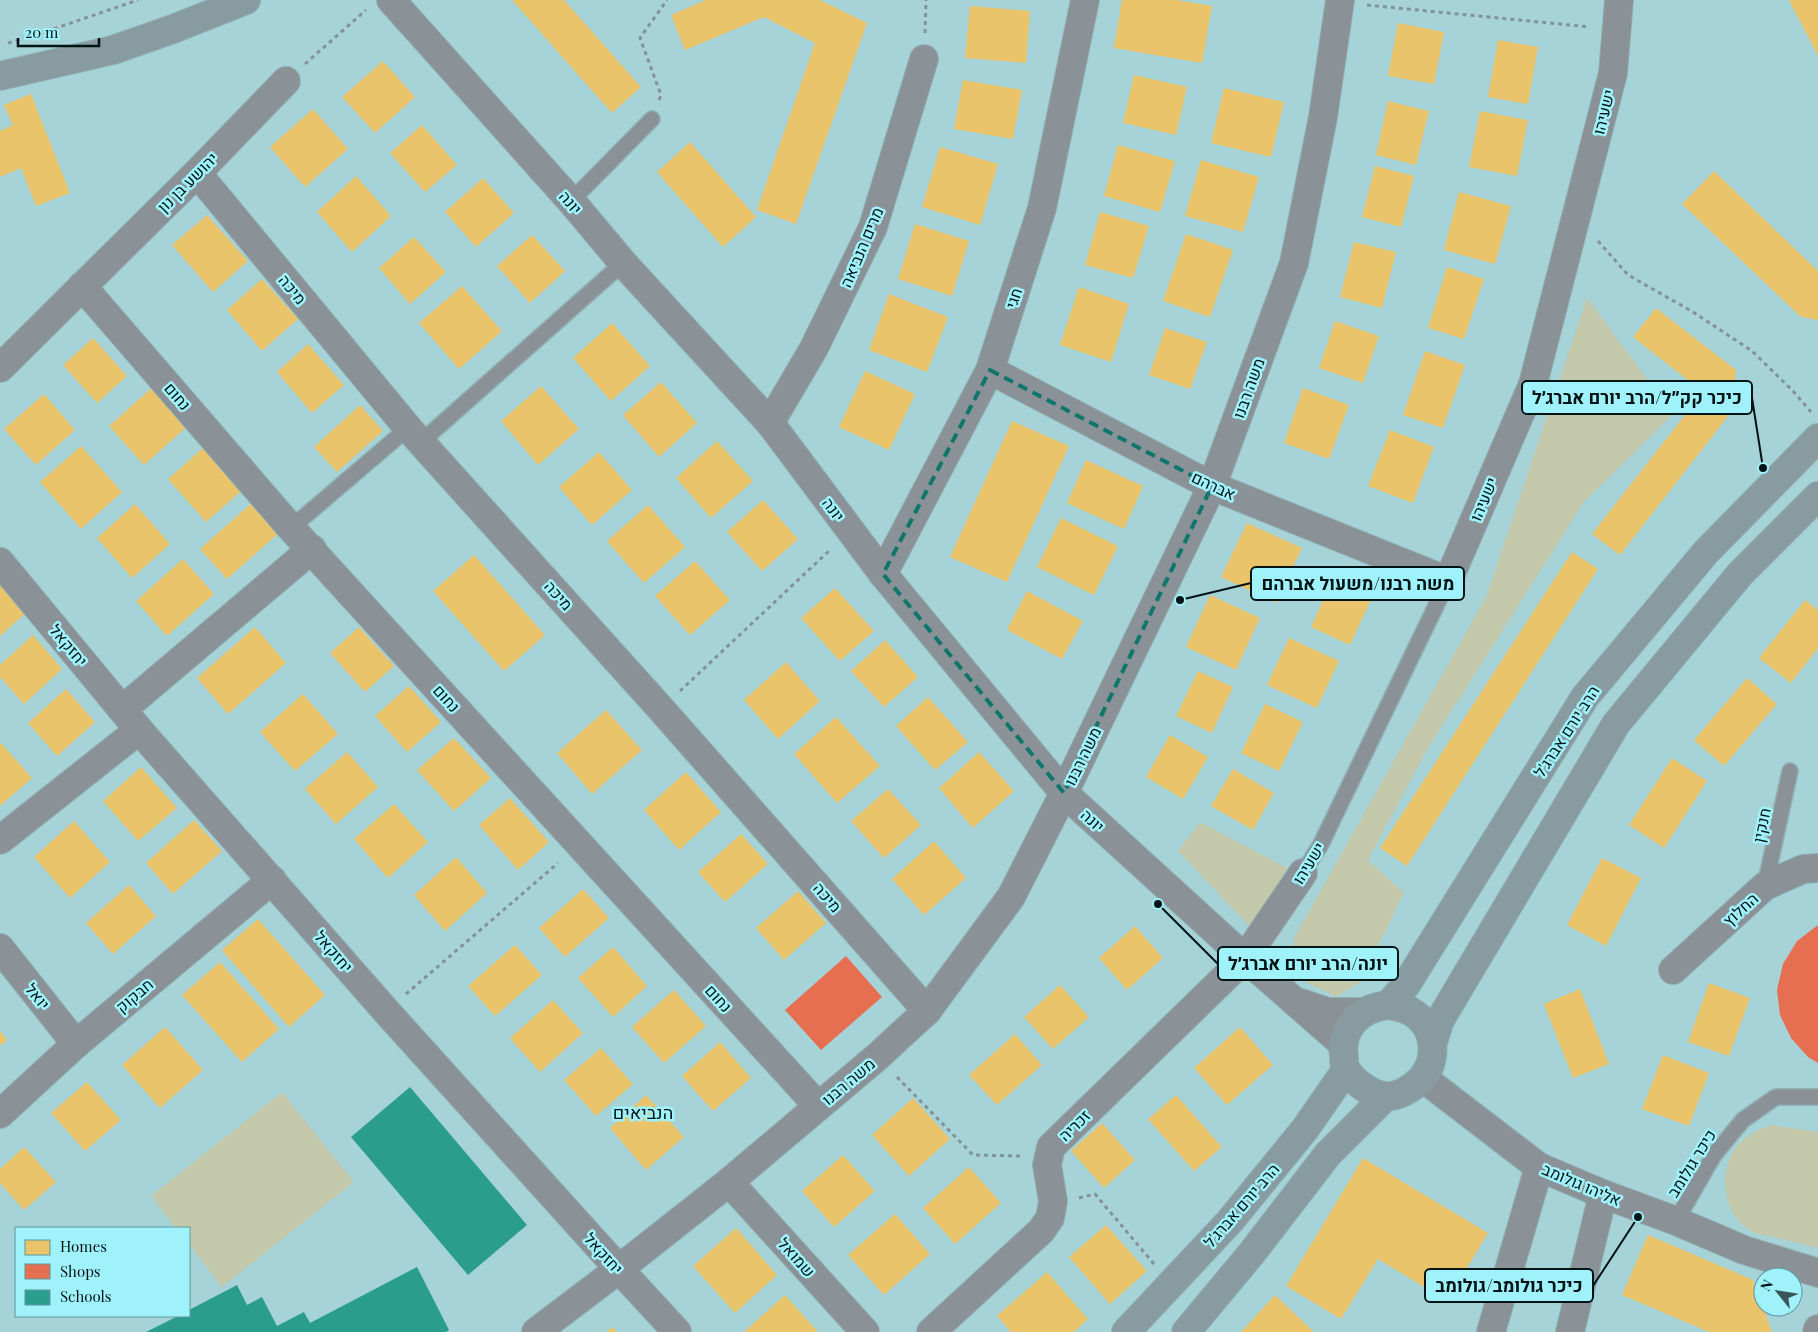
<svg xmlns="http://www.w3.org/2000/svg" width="1818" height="1332" viewBox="0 0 1818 1332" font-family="'Playfair Display',Heebo,serif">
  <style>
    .green { fill: #c4c8aa }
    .homes { fill: #e9c46a }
    .shops { fill: #e76f51 }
    .schools { fill: #2a9d8f }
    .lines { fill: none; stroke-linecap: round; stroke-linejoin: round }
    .lane-casing { stroke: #90b1b5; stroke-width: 18 }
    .street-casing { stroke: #90b1b5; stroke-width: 30 }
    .secondary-casing { stroke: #90b1b5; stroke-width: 30 }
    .path { stroke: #829297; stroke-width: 3; stroke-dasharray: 4 4; stroke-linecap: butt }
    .lane { stroke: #8a9297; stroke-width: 15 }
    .street { stroke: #8a9297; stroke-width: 28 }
    .secondary { stroke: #889ba1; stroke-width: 28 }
    .marked { fill: none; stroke: #0f766e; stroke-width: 4; stroke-dasharray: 10 6; stroke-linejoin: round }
    .labels { text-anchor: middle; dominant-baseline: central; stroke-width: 5; stroke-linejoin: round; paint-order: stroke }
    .street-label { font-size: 16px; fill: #001315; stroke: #9ff1fa }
    .neighbourhood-label { font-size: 18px; fill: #001315; stroke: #9ff1fa }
    .leader { fill: none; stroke: #001315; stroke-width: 2 }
    .callout-dot { fill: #001315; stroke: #9ff1fa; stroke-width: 2 }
    .callout { fill: #9ff1fa; stroke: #001315; stroke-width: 2 }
    .callout-label { font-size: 18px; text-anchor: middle; font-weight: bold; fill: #001315 }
  </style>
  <rect width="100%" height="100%" fill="#a6d3d8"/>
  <g class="green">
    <path d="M1587,298l86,116 -89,88 -156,246 -60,112 36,33 -44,89 -24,15 -46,-23 4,-36 192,-341z"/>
    <path d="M1200,822l87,46 -32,64 -77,-81z"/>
    <path d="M282,1092l72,90 -132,105 -33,-43v-16h-13l-25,-32z"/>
    <path d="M1771,1125l47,7v116c-16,-4 -32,-8 -48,-12 -6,-1 -14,-2 -19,-5 -29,-16 -34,-63 -12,-87 9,-10 20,-14 32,-19z"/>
  </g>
  <g class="homes">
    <path d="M512,0h52l77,87 -29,26z"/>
    <path d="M706,0h114l47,23 -71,201 -39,-14 58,-167 -51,-26 -79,33 -14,-35z"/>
    <path d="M1122,0h54l36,6 -10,57 -88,-15z"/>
    <path d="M1789,0h29v56z"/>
    <path d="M970,6l60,5 -4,52 -61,-5z"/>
    <path d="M1398,23l46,9 -10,52 -46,-8z"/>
    <path d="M1498,40l40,7 -10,57 -40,-7z"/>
    <path d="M383,61l32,36 -40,36 -33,-36z"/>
    <path d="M1134,75l53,12 -11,48 -53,-12z"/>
    <path d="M963,80l59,10 -9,49 -59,-10z"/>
    <path d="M1224,88l60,14 -13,55 -60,-14z"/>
    <path d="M31,94l39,99 -34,13 -15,-38 -21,9v-46l13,-6 -9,-20z"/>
    <path d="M1388,101l41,10 -13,54 -40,-10z"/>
    <path d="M313,109l35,40 -43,38 -35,-40z"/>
    <path d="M1480,111l48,9 -11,56 -48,-9z"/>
    <path d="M422,125l35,40 -32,27 -35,-39z"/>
    <path d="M690,142l66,75 -33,30 -66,-75z"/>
    <path d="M1118,145l57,16 -15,51 -56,-16z"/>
    <path d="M940,147l58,17 -18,61 -58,-18z"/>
    <path d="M1201,160l58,17 -16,55 -58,-16z"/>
    <path d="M1375,166l39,10 -13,51 -39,-10z"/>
    <path d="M1714,171l104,100v49l-17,-3 -119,-113z"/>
    <path d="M356,176l35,40 -39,36 -35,-40z"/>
    <path d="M483,178l31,35 -38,34 -31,-35z"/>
    <path d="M1459,192l52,14 -16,58 -51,-14z"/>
    <path d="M1100,212l49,14 -16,52 -48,-13z"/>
    <path d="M207,215l41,46 -35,31 -41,-47z"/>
    <path d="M915,224l54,17 -17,55 -54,-17z"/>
    <path d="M1186,234l47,16 -23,67 -47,-16z"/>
    <path d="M532,235l33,36 -35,32 -33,-37z"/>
    <path d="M414,237l32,35 -36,32 -31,-36z"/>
    <path d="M1354,242l42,10 -14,56 -42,-11z"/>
    <path d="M1447,267l37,12 -20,60 -36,-11z"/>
    <path d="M262,279l36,40 -36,32 -35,-41z"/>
    <path d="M462,286l40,45 -43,38 -40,-46z"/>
    <path d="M1079,287l50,17 -18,58 -51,-17z"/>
    <path d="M889,294l59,23 -21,55 -58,-22z"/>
    <path d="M1656,308l80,62 -4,41 -112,144 -28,-21 111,-142 -70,-55z"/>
    <path d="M1335,321l44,15 -16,47 -44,-15z"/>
    <path d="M612,323l38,43 -39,35 -38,-43z"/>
    <path d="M1165,328l42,14 -17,47 -41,-14z"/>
    <path d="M93,338l34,38 -30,27 -34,-38z"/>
    <path d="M308,344l36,41 -32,28 -35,-41z"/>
    <path d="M1425,351l40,14 -22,63 -40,-13z"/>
    <path d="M865,371l50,23 -26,56 -50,-23z"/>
    <path d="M661,382l36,41 -38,34 -36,-42z"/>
    <path d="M155,385l35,39 -46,41 -35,-39z"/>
    <path d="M541,386l38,43 -41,36 -37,-44z"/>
    <path d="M1303,388l46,17 -20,54 -45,-16z"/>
    <path d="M44,394l31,36 -39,35 -32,-36z"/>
    <path d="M360,405l23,26 -46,41 -23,-25z"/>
    <path d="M1012,421l57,25 -62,136 -57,-25z"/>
    <path d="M1390,430l44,17 -21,56 -45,-17z"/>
    <path d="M717,441l36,40 -42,37 -35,-40z"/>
    <path d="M81,446l41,46 -41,37 -41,-47z"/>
    <path d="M204,447l38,43 -36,32 -38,-43z"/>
    <path d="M599,452l33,38 -40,35 -33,-38z"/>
    <path d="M1086,460l57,26 -19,43 -57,-26z"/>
    <path d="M763,500l35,39 -36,32 -35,-39z"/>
    <path d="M253,502l27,30 -53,47 -27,-30z"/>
    <path d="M135,504l35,40 -38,34 -35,-40z"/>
    <path d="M648,505l37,42 -41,36 -37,-42z"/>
    <path d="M1061,518l57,28 -24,49 -57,-28z"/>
    <path d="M1247,523l55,25 -26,55 -55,-26z"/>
    <path d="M1572,552l26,17 -191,297 -27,-18z"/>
    <path d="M474,555l71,80 -41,36 -71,-80z"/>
    <path d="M183,559l31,35 -47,42 -31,-35z"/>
    <path d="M695,561l35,39 -40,35 -35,-39z"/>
    <path d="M1336,572l39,19 -25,54 -39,-18z"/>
    <path d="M0,584l26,29 -26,23z"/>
    <path d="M835,588l39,43 -34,30 -39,-43z"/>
    <path d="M1027,591l56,30 -21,38 -55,-29z"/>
    <path d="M1210,595l50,23 -24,52 -50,-23z"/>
    <path d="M1805,600l13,10v38l-27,35 -32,-25z"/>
    <path d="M255,627l31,36 -58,51 -31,-36z"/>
    <path d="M359,627l35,39 -29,26 -35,-39z"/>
    <path d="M33,635l29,34 -38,35 -24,-27v-12z"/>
    <path d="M1289,638l50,23 -22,47 -50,-23z"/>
    <path d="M885,640l33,37 -34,30 -33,-36z"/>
    <path d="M786,662l34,39 -42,38 -34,-39z"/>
    <path d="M1198,671l35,16 -21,46 -36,-17z"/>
    <path d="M1747,678l30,26 -53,62 -30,-26z"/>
    <path d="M409,686l32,36 -34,30 -32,-36z"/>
    <path d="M66,689l29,33 -38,34 -29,-33z"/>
    <path d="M303,694l35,40 -43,37 -35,-39z"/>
    <path d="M928,697l40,45 -33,28 -39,-44z"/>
    <path d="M1265,704l38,18 -24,49 -38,-18z"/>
    <path d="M606,710l36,40 -50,44 -35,-41z"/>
    <path d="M836,717l44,49 -43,37 -43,-49z"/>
    <path d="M1170,735l38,22 -25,42 -37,-22z"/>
    <path d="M454,738l37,40 -37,33 -37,-41z"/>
    <path d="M1,743l31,35 -32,28v-62z"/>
    <path d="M347,752l31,35 -42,37 -31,-35z"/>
    <path d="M979,752l35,39 -41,37 -34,-40z"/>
    <path d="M1672,758l35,23 -43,67 -35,-23z"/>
    <path d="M141,767l36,41 -39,33 -35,-40z"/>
    <path d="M1233,769l41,24 -21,37 -42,-24z"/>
    <path d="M686,772l35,40 -42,38 -35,-40z"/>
    <path d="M888,789l33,36 -37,33 -33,-37z"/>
    <path d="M510,798l39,44 -31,28 -39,-45z"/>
    <path d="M394,804l34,38 -40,36 -34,-39z"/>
    <path d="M194,820l28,31 -49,43 -27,-31z"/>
    <path d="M74,821l36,41 -40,36 -36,-41z"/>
    <path d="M741,834l27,30 -43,38 -27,-30z"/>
    <path d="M934,841l32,37 -42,37 -32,-36z"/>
    <path d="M456,857l31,36 -42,38 -31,-36z"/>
    <path d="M1602,858l39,20 -35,68 -39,-21z"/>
    <path d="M129,885l27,31 -43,38 -27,-31z"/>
    <path d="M583,889l26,29 -44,39 -26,-29z"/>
    <path d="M798,891l28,32 -42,37 -28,-32z"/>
    <path d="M258,919l67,76 -36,32 -67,-77z"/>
    <path d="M1135,926l28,32 -36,32 -28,-32z"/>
    <path d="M515,945l27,30 -47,41 -27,-30z"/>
    <path d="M613,947l34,39 -34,31 -35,-39z"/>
    <path d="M220,962l59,67 -37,33 -60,-67z"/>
    <path d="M1709,983l41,15 -21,58 -41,-14z"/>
    <path d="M1060,985l29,32 -36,32 -29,-32z"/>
    <path d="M1580,989l29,75 -36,14 -29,-74z"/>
    <path d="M674,990l32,36 -42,37 -32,-36z"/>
    <path d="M553,1000l30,33 -43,39 -30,-34z"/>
    <path d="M165,1027l38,43 -43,38 -38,-43z"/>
    <path d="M1240,1027l33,38 -46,40 -33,-37z"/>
    <path d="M0,1031l7,9 -7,6z"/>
    <path d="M1015,1034l27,31 -45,40 -28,-30z"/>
    <path d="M720,1042l31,36 -38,33 -31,-35z"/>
    <path d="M601,1048l32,36 -37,32 -32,-36z"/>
    <path d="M1663,1055l46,18 -20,53 -47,-17z"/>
    <path d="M87,1082l34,38 -36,31 -34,-38z"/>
    <path d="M646,1095l38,42 -38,33 -36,-42z"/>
    <path d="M1176,1095l46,52 -28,24 -46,-52z"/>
    <path d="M913,1098l37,41 -41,37 -37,-41z"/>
    <path d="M1102,1123l33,37 -31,28 -33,-37z"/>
    <path d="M24,1147l32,35 -32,28 -24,-27v-14z"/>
    <path d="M843,1155l32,36 -41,36 -32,-36z"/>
    <path d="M1363,1158l125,75 -41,68 -69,-42 -37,60 -55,-33z"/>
    <path d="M969,1167l32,36 -46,41 -32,-36z"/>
    <path d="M895,1214l35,40 -46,41 -36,-40z"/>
    <path d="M1106,1225l41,46 -37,33 -41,-47z"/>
    <path d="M736,1228l41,47 -42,38 -42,-47z"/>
    <path d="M1648,1235l105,45 19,52h-63l-87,-37z"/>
    <path d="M1047,1272l41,47 -14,13h-63l-14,-16z"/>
    <path d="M785,1295l33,37h-74z"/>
    <path d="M1275,1295l39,37h-73z"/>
    <path d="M613,1327l4,5h-11z"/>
  </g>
  <g class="shops">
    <path d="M1818,925v138l-10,-6 -17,-19 -11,-23 -3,-25 6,-26 14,-23z"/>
    <path d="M846,956l36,41 -61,53 -36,-40z"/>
  </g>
  <g class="schools">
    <path d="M410,1087l117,138 -59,50 -117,-138z"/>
    <path d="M417,1267l32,63 -3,2h-300l32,-16h11v-6l48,-25 10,20 15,-8 15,29 27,-14 6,11z"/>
  </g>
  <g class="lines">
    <g class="lane-casing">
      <g id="lane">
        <path d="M571,201l81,-82"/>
        <path d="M421,442l202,-179"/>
        <path d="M291,528l117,-100"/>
        <path d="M1303,873l18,-29 127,-263"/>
        <path d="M1765,886l25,-115"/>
        <path d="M1676,1221l38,-66 29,-35 33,-23h42"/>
      </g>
    </g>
    <g class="street-casing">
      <g id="street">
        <path d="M391,0l180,201 52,62 147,160 113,151 181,219 181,165 97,85"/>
        <path d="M197,173l211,255 253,281 266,302"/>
        <path d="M82,286l209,242 527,578"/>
        <path d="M0,368l197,-195 89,-92"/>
        <path d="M990,370l222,116 236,95 85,-197 80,-311 6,-73"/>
        <path d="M770,423l44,-75 59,-121 51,-168"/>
        <path d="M0,562l139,168 247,281 233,258 58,63"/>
        <path d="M883,574l107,-204 52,-162 43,-208"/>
        <path d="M123,709l189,-160"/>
        <path d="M0,840l139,-110"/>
        <path d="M0,948l76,96"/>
        <path d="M1673,970l92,-84 38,-17 15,-1"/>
        <path d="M1301,1003l27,9h37"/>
        <path d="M1423,1078l116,89 64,27 73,27 68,29 74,23"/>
        <path d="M0,1114l76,-70 196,-164"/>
        <path d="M729,1182l136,150"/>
        <path d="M536,1332l83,-63 110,-87 148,-125 50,-46 84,-114 53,-104 148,-307 82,-223 29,-146 17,-117"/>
        <path d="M931,1332l110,-101 9,-13 3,-17 -6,-36 4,-18 194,-189 58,-85"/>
        <path d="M1491,1332l48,-165"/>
        <path d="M1570,1332l33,-138"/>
        <path d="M1817,1332l1,-3"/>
      </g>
    </g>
    <g class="secondary-casing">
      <g id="secondary">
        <path d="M0,76l113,-26 60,-21 73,-29"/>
        <path d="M1388,1005l18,-20 179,-288 121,-145 112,-114"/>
        <path d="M1388,1005c10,2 20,3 28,10 20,15 22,46 5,64 -8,9 -24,19 -37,17 -13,-2 -30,-14 -37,-25 -3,-4 -3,-10 -3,-15 -4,-28 16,-48 44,-51z"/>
        <path d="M1433,1042l7,-22 176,-296 124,-150 78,-78"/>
        <path d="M1126,1332l104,-111 75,-92 41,-59"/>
        <path d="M1186,1332l65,-78 77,-100 57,-57"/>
      </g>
    </g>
    <g class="path">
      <path d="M1367,5l223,22"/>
      <path d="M925,33l1,-33"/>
      <path d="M8,43l22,-6 108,-37"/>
      <path d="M305,64l61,-54"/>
      <path d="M659,100l2,-5 -21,-57 27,-38"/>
      <path d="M1598,241l30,34 65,37 59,39 41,40 18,21"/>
      <path d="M680,691l150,-141"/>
      <path d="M406,994l152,-131"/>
      <path d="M897,1077l76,78 47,1"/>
      <path d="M1079,1198l16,-4 59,70"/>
    </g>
    <use href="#lane" class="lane"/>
    <use href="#street" class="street"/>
    <use href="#secondary" class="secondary"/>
  </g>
  <path class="marked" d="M990,370l222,116 -148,307 -181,-219z"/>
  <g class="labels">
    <g class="street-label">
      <text transform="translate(1603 112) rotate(-76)">ישעיהו</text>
      <text transform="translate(187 182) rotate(-45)">יהושע בן נון</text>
      <text transform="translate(571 202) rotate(49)">יונה</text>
      <text transform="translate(861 247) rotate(-67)">מרים הנביאה</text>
      <text transform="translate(293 289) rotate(50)">מיכה</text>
      <text transform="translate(1013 298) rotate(-72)">חגי</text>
      <text transform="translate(1248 388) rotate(-70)">משה רבנו</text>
      <text transform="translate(178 396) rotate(49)">נחום</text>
      <text transform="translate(1214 485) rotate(25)">אברהם</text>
      <text transform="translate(1483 499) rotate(-67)">ישעיהו</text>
      <text transform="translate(834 509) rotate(53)">יונה</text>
      <text transform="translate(559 595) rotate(48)">מיכה</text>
      <text transform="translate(69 645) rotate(50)">יחזקאל</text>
      <text transform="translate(447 698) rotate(48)">נחום</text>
      <text transform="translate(1566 731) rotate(-57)">הרב יורם אברג'ל</text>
      <text transform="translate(1082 756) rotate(-64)">משה רבנו</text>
      <text transform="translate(1093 820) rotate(42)">יונה</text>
      <text transform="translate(1761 825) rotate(-78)">חנקין</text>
      <text transform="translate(1308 863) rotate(-58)">ישעיהו</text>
      <text transform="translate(828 897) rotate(49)">מיכה</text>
      <text transform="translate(1740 909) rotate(-42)">החלוץ</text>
      <text transform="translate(334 951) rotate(49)">יחזקאל</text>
      <text transform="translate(134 995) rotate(-40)">חבקוק</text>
      <text transform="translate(38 996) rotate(51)">יואל</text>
      <text transform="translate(719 998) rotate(48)">נחום</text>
      <text transform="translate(848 1081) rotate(-40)">משה רבנו</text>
      <text transform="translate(1074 1125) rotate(-44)">זכריה</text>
      <text transform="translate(1691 1163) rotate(-58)">כיכר גולומב</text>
      <text transform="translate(1582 1184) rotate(23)">אליהו גולומב</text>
      <text transform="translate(1241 1205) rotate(-49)">הרב יורם אברג'ל</text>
      <text transform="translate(604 1253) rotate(48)">יחזקאל</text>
      <text transform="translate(797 1257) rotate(48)">שמואל</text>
    </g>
    <g class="neighbourhood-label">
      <text x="643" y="1112">הנביאים</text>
    </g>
  </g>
  <path class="leader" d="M1763 468L1752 398M1180 600L1251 583M1158 904L1218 964M1638 1217L1593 1286"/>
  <g class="callout-dot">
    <circle cx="1763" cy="468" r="5"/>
    <circle cx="1180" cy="600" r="5"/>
    <circle cx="1158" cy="904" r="5"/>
    <circle cx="1638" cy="1217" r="5"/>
  </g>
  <g class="callout">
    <rect x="1522" y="381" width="230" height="33" rx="5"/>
    <rect x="1251" y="567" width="213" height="33" rx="5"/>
    <rect x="1218" y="947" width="180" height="33" rx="5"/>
    <rect x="1425" y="1269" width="168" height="33" rx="5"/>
  </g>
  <g class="callout-label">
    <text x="1637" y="404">כיכר קק״ל/הרב יורם אברג׳ל</text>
    <text x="1358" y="590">משה רבנו/משעול אברהם</text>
    <text x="1308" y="970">יונה/הרב יורם אברג׳ל</text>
    <text x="1509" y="1292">כיכר גולומב/גולומב</text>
  </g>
  <rect x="15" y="1227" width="175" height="90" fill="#9ff1fa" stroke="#5f989e"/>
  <rect x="25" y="1240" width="25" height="15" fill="#e9c46a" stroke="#5f989e"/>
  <text x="60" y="1252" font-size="15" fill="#001315">Homes</text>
  <rect x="25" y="1264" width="25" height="15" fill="#e76f51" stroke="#5f989e"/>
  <text x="60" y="1277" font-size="15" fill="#001315">Shops</text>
  <rect x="25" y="1290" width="25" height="15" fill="#2a9d8f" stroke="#5f989e"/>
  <text x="60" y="1302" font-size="15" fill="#001315">Schools</text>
  <g transform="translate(1778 1292) rotate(300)"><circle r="24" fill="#9ff1fa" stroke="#5f989e"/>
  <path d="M0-4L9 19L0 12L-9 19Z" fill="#3a5659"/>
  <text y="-8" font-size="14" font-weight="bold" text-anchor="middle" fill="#001315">N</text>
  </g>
  <path d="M18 38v8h81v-8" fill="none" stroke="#001315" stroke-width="2.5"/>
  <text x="25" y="38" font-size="15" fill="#001315" stroke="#9ff1fa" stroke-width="4" paint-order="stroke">20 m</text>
</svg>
